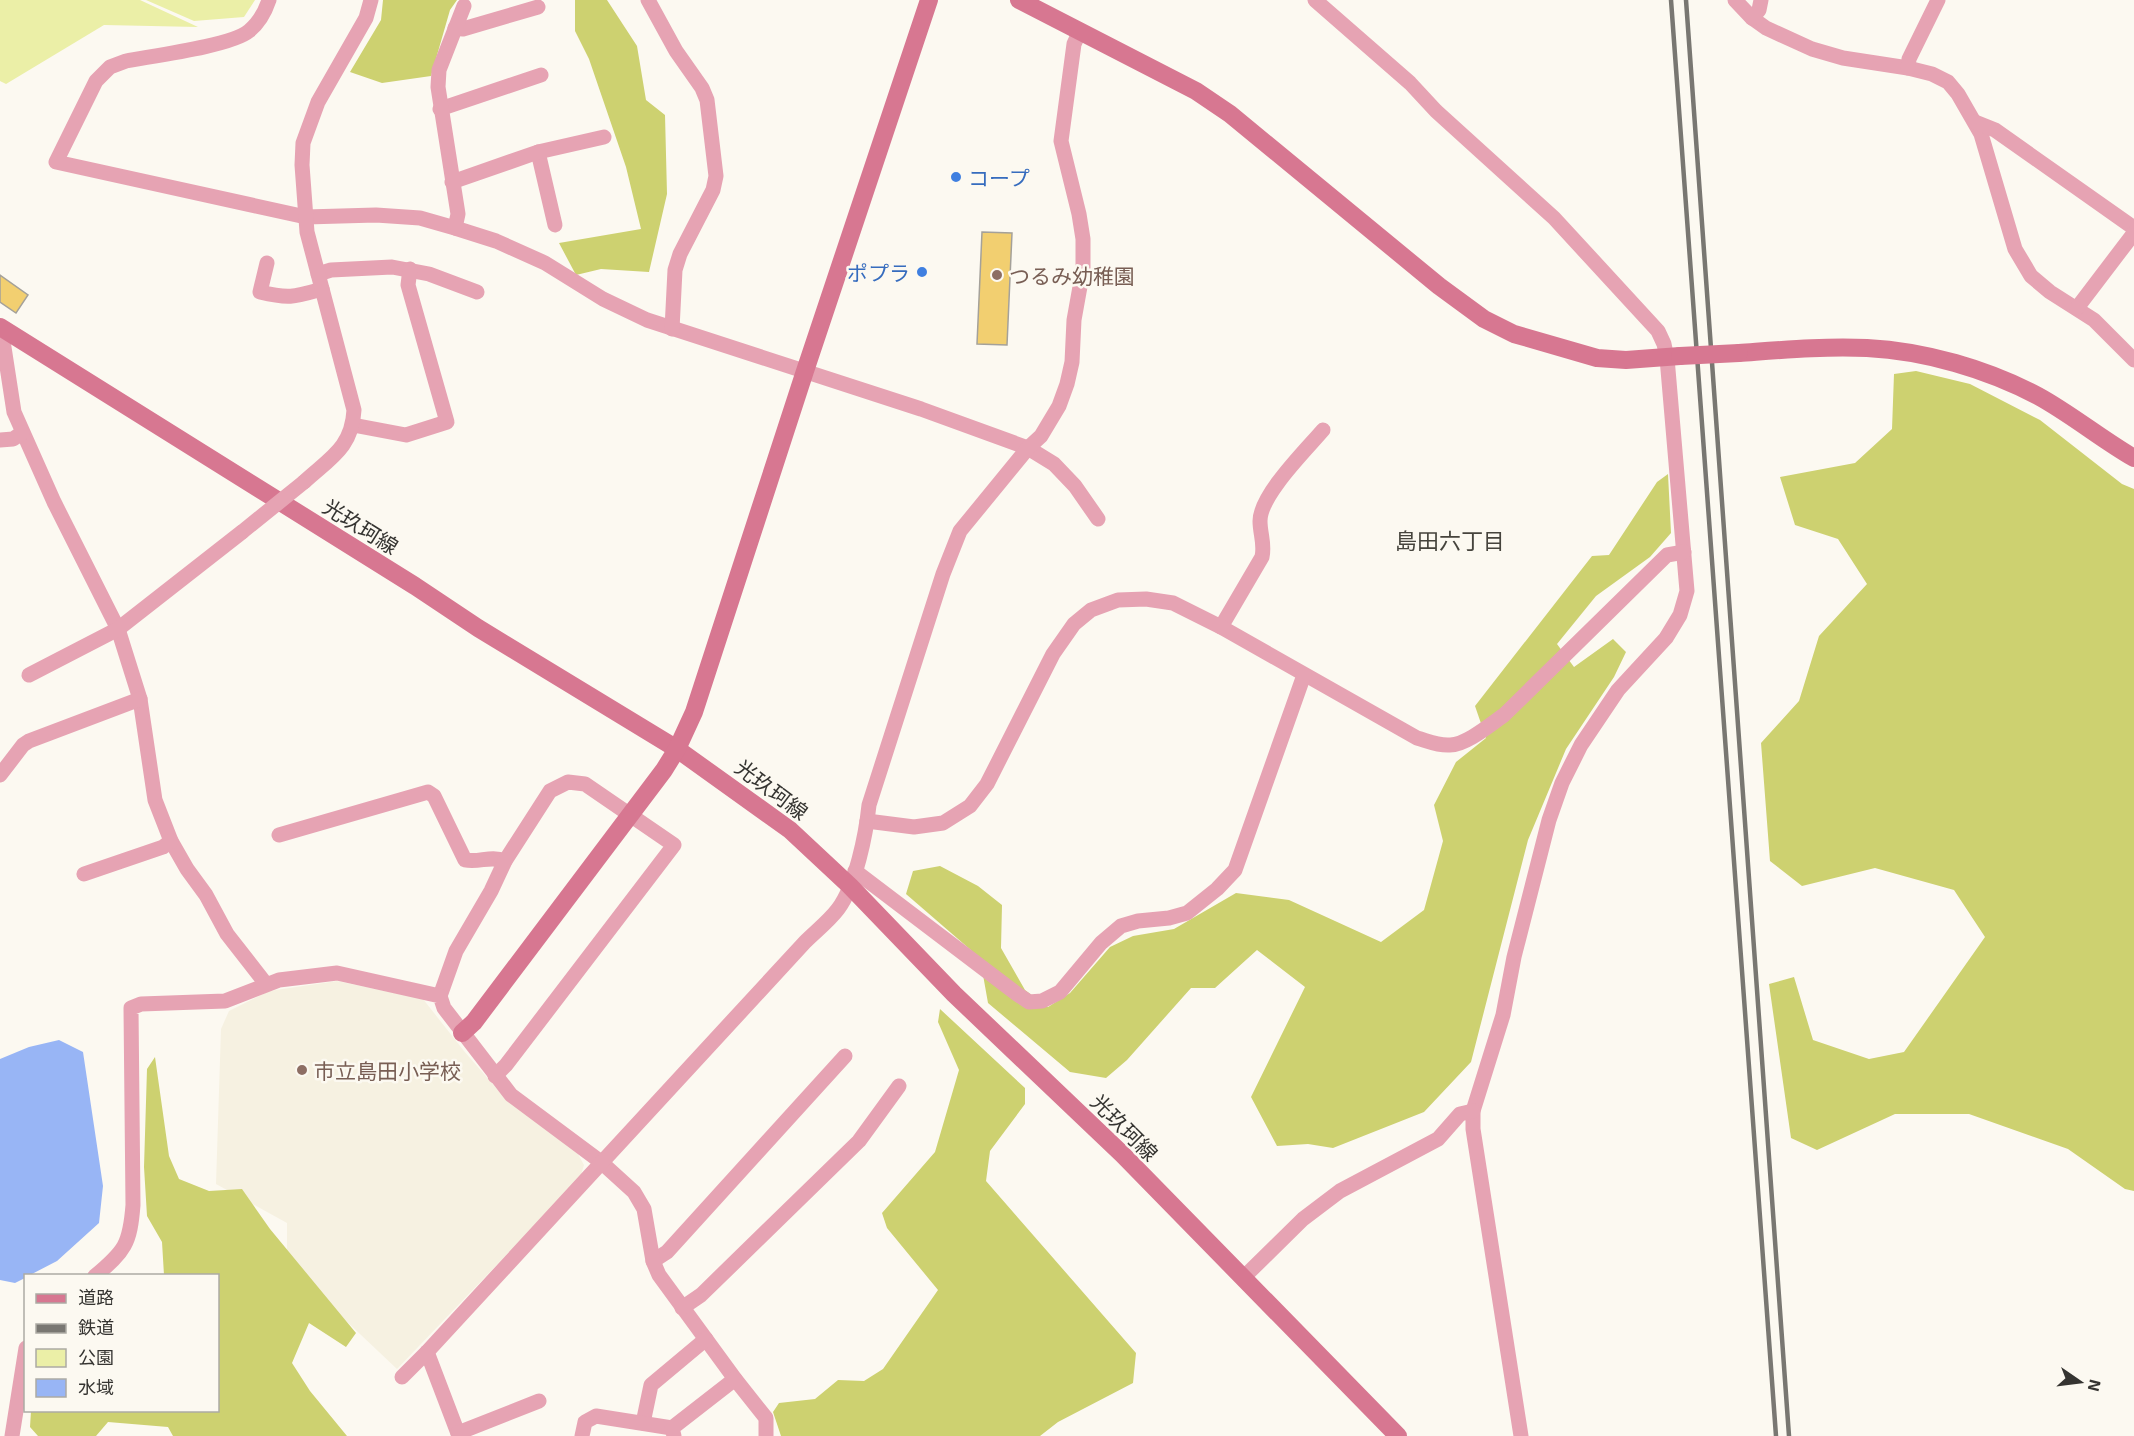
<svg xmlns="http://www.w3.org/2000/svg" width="2134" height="1436" viewBox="0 0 2134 1436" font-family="'Exo 2','Noto Sans JP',sans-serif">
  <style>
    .built { fill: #f6f1e1 }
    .green { fill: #ebefa7 }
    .forest { fill: #cdd170 }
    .water { fill: #98b5f5 }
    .building { fill: #f2cf70; stroke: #a4a19a; stroke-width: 1.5 }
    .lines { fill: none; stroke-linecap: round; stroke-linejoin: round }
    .street { stroke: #e6a3b3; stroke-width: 15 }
    .secondary { stroke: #d77791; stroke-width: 18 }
    .rail { stroke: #797772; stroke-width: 4.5 }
    .street-bridge { stroke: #e6a3b3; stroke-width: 15 }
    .secondary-bridge { stroke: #d77791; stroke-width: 18 }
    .shop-dot { fill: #3f7fe0; stroke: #fcf9f1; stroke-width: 2 }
    .education-dot { fill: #8d6e63; stroke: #fcf9f1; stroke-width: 2 }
    .labels { text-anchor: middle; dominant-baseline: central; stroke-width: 5; stroke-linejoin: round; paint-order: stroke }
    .shop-label { font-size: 21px; fill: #366cbe; stroke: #fcf9f1; text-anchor: start }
    .education-label { font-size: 21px; fill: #785e54; stroke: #fcf9f1; text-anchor: start }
    .street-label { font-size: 21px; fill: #353431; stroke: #fcf9f1 }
    .neighbourhood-label { font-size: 22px; fill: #46443d; stroke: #fcf9f1 }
  </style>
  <rect width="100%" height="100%" fill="#fcf9f1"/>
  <path class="built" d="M337,981l86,18 41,52 33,38 81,65 6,11 -4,13 -183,191 -110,-104v-42l-71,-39 5,-155 8,-18 40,-20z"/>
  <g class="green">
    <path d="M0,0h140l58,27 -94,-2 -98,59 -6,-3z"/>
    <path d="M146,0h109l-11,17 -50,4z"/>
  </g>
  <g class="forest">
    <path d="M383,0h74l-7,10 -19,66 -49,7 -32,-11 31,-52z"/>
    <path d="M575,0h32l30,46 9,54 19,15 2,79 -18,78 -48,-3 -25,6 -17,-32 82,-14 -15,-62 -37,-108 -14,-28z"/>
    <path d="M1916,371l54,13 70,36 82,64 12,5v702l-9,-2 -57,-40 -99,-35h-74l-78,36 -26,-12 -22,-154 25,-7 19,63 56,19 35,-7 81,-115 -31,-47 -79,-22 -73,18 -32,-25 -9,-118 38,-42 20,-65 48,-52 -29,-45 -43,-14 -15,-48 75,-14 37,-34 2,-55z"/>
    <path d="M1668,474l3,59 -21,24 -54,39 -39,48 17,23 39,-28 13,13 -12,25 -48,72 -38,91 -57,222 -47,50 -91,36 -25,-4 -31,2 -26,-49 54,-110 -48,-37 -42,38h-24l-64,72 -21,18 -36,-6 -82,-69 -8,-45 -74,-64 7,-23 27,-5 38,20 24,19 -1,43 24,42 23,17 22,-14 40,-46 23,-11 41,-7 62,-36 53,7 92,42 43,-32 19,-69 -9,-36 22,-43 30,-24 -11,-32 117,-150 17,-1 48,-73z"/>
    <path d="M940,1009l85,79v16l-35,47 -4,30 150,172 -3,30 -75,39 -18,14h-259l-8,-24 6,-9 36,-4 23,-19 26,1 19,-12 55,-79 -51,-62 -5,-15 53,-61 24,-82 -21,-48z"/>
    <path d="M155,1057l14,99 10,23 30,12 33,-2 28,40 86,104 -10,14 -37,-24 -17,40 18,28 37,45h-174l-5,-9 -60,-5 -12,14h-58l-8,-9 1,-16 187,-1v-134l-54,-1 -2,-33 -15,-26 -3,-49 3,-98z"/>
  </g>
  <path class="water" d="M59,1040l24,12 20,134 -4,37 -42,38 -27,14 -4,1 -1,2 -10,5 -15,-3v-221l29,-12z"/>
  <g class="building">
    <path d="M982,232l30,1 -5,112 -30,-1z"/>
    <path d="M0,275l28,20 -12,18 -16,-11z"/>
  </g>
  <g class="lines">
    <g class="street">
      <path d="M269,0c-4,12 -10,23 -20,31 -18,15 -97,25 -123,30l-16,6 -14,14 -40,81 250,55 70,-2 44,3 35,10 41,13 49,22 58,36 44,21 274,89 107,39 26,16 21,22 23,33"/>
      <path d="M648,0l28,51 26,37 5,12 9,76 -3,14 -33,64 -5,16 -3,59"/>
      <path d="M1315,0l95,83 26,28 118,107 104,113 6,13 3,14 20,233 -7,24 -14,23 -48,52 -37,55 -19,38 -13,37 -35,137 -11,58 -30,96v18l48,307"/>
      <path d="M1735,0l17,18 14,10 46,21 31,9 65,10 24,6 16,8 10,12 23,40 34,115 16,27 19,16 44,28 40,40"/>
      <path d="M1752,18l7,-8 2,-10"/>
      <path d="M455,28l8,1 75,-22"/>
      <path d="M1908,68l1,-9 29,-59"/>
      <path d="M440,109l101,-34"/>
      <path d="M1975,122l20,8 139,98"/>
      <path d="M538,152l17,73"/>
      <path d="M452,182l86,-30 66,-15"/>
      <path d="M455,228l3,-14 -20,-127 1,-17 25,-64"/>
      <path d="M267,263l-7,29c29,7 34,5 62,-3"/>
      <path d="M318,274l13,-4 61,-3 37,7 48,18"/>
      <path d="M2077,308l57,-75"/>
      <path d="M1,328l13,84 40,90 64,127 22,70 15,101 16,41 16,28 19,26 21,39 39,50"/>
      <path d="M353,425l53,10 41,-13 -39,-137 2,-16"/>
      <path d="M0,440l13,-1 9,-6"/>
      <path d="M304,482c26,-24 48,-34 50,-72l-47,-178 -5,-67 1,-22 15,-41 48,-84 5,-18"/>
      <path d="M1221,627l41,-70c3,-13 -2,-23 -2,-36 0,-26 46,-71 63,-91"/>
      <path d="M29,675l89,-46 124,-97"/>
      <path d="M0,775l23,-30 6,-4 111,-42"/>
      <path d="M867,821l47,6 29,-4 27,-17 17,-22 66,-130 21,-30 17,-14 27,-10 28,-1 27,4 48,24 196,111c11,3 21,8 33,7 16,0 41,-21 54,-30l163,-160 17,-3"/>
      <path d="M279,835l149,-43 6,4 31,64c15,3 25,-5 40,1"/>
      <path d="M855,871l162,123 12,8 13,-1 18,-9 41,-49 20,-17 17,-5 31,-3 18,-5 30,-24 18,-19 69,-195"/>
      <path d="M84,874l79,-27 8,-6"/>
      <path d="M440,996l16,-45 35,-60 14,-30 45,-70 18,-9 17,2 89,61 -168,220 -11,11"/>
      <path d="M653,1261l14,-9 178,-196"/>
      <path d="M95,1276c30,-25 35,-32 38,-71l-2,-197 10,-4 84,-3 54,-21 58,-7 103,23 4,12 67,87 90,67 33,30 10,17 9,52 6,14 76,104 31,39v18"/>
      <path d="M1243,1278l60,-59 37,-28 98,-52 22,-25 13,-3"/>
      <path d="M682,1308l19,-13 158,-154 40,-55"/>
      <path d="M427,1352l32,84"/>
      <path d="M402,1377l25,-25 378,-410c11,-11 24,-21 33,-33 18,-24 28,-75 31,-104l74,-231 17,-43 68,-83 13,-12 18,-30 8,-22 5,-22 2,-42 9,-50v-31l-4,-25 -18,-73 13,-97 6,-13"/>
      <path d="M643,1423l8,-38 55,-46"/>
      <path d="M458,1433l81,-32"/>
      <path d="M12,1436l14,-88"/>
      <path d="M582,1436l3,-14 11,-6 76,12"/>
      <path d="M674,1436l-2,-8 63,-49"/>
    </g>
    <g class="secondary">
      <path d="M1019,0l177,91 34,23 209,172 45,33 30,15 83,24 29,2 54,-4"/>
      <path d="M0,327l415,259 63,42 199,121 113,81 60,56 104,108 168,160 276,282"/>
      <path d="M1739,353c42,-3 85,-7 128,-5 58,3 120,21 171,48 33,18 63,43 96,62"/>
      <path d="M462,1033l12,-11 190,-252 13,-21 17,-37 111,-341 124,-371"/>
    </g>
    <g class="rail">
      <path d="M1671,0l105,1436"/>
      <path d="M1686,0l103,1436"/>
    </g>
    <path class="street-bridge" d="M242,532l62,-50"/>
    <path class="secondary-bridge" d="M1680,356l59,-3"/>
  </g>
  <g class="shop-dot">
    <circle cx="956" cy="177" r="6"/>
    <circle cx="922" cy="272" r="6"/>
  </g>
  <g class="education-dot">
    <circle cx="997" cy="275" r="6"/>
    <circle cx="302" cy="1070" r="6"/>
  </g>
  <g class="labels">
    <g class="shop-label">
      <text x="968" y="177">コープ</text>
      <text x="910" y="272" text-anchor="end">ポプラ</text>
    </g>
    <g class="education-label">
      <text x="1009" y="275">つるみ幼稚園</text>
      <text x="314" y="1070">市立島田小学校</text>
    </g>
    <g class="street-label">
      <text transform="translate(361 526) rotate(32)">光玖珂線</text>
      <text transform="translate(772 789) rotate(37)">光玖珂線</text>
      <text transform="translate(1125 1127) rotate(45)">光玖珂線</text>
    </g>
    <g class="neighbourhood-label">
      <text x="1450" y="540">島田六丁目</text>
    </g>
  </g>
  <rect x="24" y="1274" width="195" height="138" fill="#fcf9f1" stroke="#acaaa4" stroke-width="1.5"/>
  <rect x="36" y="1294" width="30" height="9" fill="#d77791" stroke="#acaaa4" stroke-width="1.5"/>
  <text x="78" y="1304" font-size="18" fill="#353431">道路</text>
  <rect x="36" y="1324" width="30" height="9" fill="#797772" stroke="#acaaa4" stroke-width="1.5"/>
  <text x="78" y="1334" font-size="18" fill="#353431">鉄道</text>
  <rect x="36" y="1349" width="30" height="18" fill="#ebefa7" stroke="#acaaa4" stroke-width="1.5"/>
  <text x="78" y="1364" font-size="18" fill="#353431">公園</text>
  <rect x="36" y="1379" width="30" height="18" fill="#98b5f5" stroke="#acaaa4" stroke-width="1.5"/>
  <text x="78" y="1394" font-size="18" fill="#353431">水域</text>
  <g transform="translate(2080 1382) rotate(104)" stroke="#fcf9f1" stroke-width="4.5" paint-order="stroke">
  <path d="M0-4.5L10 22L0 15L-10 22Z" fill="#353431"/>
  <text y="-9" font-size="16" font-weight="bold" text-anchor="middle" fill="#353431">N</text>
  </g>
</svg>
